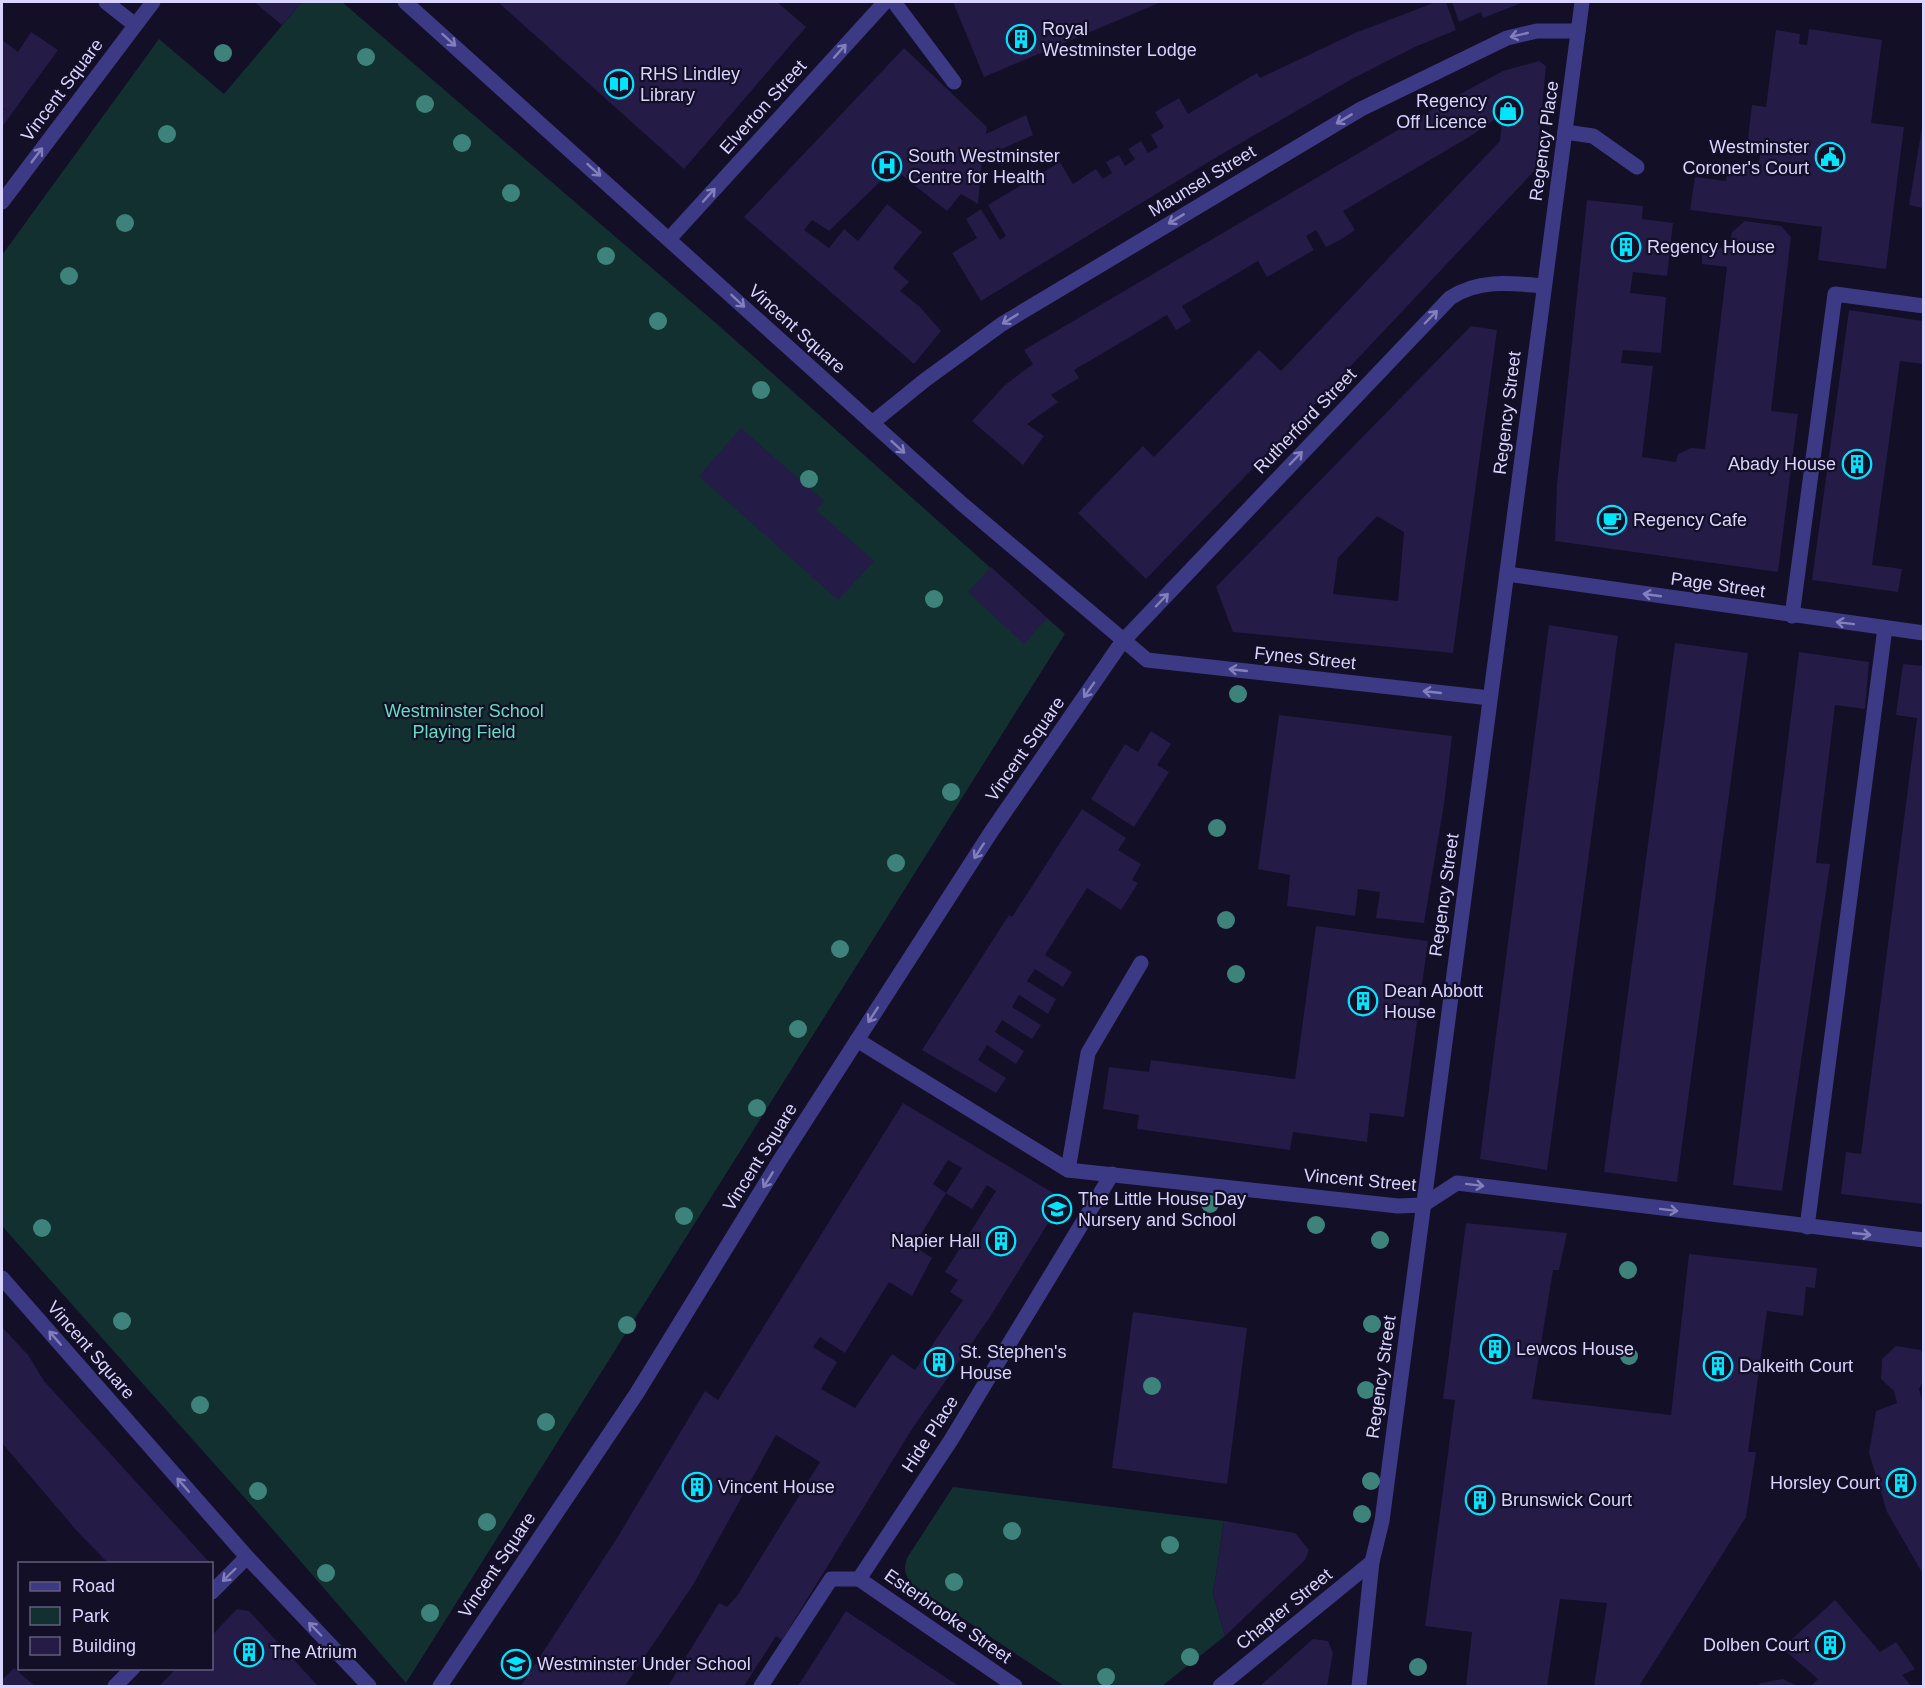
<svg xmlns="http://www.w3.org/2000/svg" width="1925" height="1688" viewBox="0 0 1925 1688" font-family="Arial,sans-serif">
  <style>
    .green { fill: #12302f }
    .building { fill: #241b47; fill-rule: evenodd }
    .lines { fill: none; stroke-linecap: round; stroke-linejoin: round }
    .minor { stroke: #3d3a85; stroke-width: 15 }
    .tree { fill: #3d827b }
    .oneway { stroke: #837fbc }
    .labels { text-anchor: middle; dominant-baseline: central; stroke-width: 4.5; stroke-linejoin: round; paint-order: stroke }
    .poi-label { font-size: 18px; fill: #d9d4ff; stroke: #130f26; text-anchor: start }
    .street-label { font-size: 18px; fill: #d9d4ff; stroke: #130f26 }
    .park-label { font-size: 18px; fill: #5fe0c0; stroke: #130f26 }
  </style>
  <rect width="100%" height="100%" fill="#130f26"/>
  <g class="green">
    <path d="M302,2h40l375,322 348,310 -659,1049 -130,-150 -274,-307v-971l157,-216 65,55z"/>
    <path d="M953,1487l271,34 -11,73 12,42 -63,50h-98l-151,-101c-8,-9 -10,-15 -6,-27z"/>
  </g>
  <g class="building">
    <path d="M254,2h48l-20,23z"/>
    <path d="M498,2h279l29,25 -122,142z"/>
    <path d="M953,2h208l-177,75z"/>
    <path d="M1436,2h10l10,28 -41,17 -65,33 -135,78 -234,143 -29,-48 25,-15 -11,-19 15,-10 19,31 6,-4 -18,-31 72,-43 13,22 23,-15 7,10 9,-6 -6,-11 13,-7 6,11 10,-7 -7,-10 13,-8 7,12 10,-6 -7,-12 13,-8 -9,-15 24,-14 9,16 69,-41 3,5 95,-45z"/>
    <path d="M1452,2h72l-41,16 -2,-6 -22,10z"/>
    <path d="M1809,29l73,11 -11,83 33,4 -18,142 -68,-9 4,-33 -132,-17 5,-33 31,4 2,-15 30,4 3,-22 -14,-2 5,-41 14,2 10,-77 24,4 -1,10 8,1z"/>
    <path d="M31,32l27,18 -56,77v-19l7,4 -7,-5v-67l16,12z"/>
    <path d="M904,48l83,79 -1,7 40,-19 7,20 -51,23 -4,46 -17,-10 -14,17 -48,-38 -11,1 -59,57 -17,-11 -8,10 25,18 15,-19 14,12 29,-37 35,28 -29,36 16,14 -9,9 20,16 21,24 -27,33 -170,-147z"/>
    <path d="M1539,61l7,5 -10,103 -220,234 -170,176 -68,-66 65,-67 11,11 105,-107 22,21 219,-230 3,-27 -34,23 -126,74 12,19 -15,10 -14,7 -10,-17 -10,6 8,14 -47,27 -9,-16 -76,45 9,15 -15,9 -9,-15 -93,55 5,8 -28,17 7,7 -31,22 17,12 -21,29 -51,-44 33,-36 28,-21 -9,-14 423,-249 56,-30z"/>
    <path d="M1922,128h1v80l-14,-3z"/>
    <path d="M1587,200l56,6 -1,13 31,4 -6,53 -34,-4 -3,21 36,4 -5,56 -38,-3 -2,13 32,3 -11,91 34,5 2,-8 13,-6 14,1 22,-182 -25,-3v-17l27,2 3,-17 13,-11 36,5 10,11 -20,174 27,3 -20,158 -223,-31 2,-57z"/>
    <path d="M1849,310l74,11v43l-23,-3 -28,204 30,4 -4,23 -86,-12z"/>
    <path d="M1471,326l26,4 -44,323 -220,-21 -17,-45zM1377,516l27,16 -6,69 -65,-7 5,-36z"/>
    <path d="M741,428l83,73 -8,9 58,51 -36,39 -139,-124z"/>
    <path d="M991,567l56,51 -23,26 -56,-52z"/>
    <path d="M1549,625l69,11 -71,534 -67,-11z"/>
    <path d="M1675,643l73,10 -71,529 -73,-10z"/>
    <path d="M1799,652l70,10 -4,47 -30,-4 -19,158 14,1 -48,327 -49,-6z"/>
    <path d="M1903,664l20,2v538l-82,-10 5,-42 15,2 56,-436 -21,-3z"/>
    <path d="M1279,715l173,21 -8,68 -20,119 -48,-5 4,-26 -22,-3 -3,27 -68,-10 3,-31 -32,-6z"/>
    <path d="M1151,731l20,13 -14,21 12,7 -35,55 -43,-28 34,-55 13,8z"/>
    <path d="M1082,809l44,29 -8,12 23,14 -9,16 6,3 -17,27 -34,-22 -42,67 27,17 -9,15 -28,-18 -8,12 29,18 -8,15 -29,-19 -7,12 29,18 -9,14 -30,-19 -7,12 29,19 -8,13 -29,-19 -9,15 28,18 -10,15 -74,-43 87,-135 3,2z"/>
    <path d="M1316,926l112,15 -24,176 -34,-4 -3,29 -74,-10 -3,18 -153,-21 2,-14 -36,-6 6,-42 40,5 2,-12 144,19z"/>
    <path d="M903,1103l160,96 -73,118 -78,112 -130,211 -6,-4 -32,50h-76l51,-83 8,4 10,-11 83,-134 -44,-27 -83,150 -68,101h-104l96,-148 88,-147 13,9zM948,1160l14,8 -16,25 26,16 15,-24 9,6 -51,81 13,8 -8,12 13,8 -48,70 -23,-16 -37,54 -34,-19 16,-27 -24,-15 7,-10 25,16 44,-71 23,14 20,-38 -18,-12 32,-53 -13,-9z"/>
    <path d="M1466,1223l101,10 -8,37h-6l-21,129 139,16 18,-161 128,14 -2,20 -9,-1 -3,29 -36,-5 -19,141h8l-10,65 -107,169h-45l13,-83 -47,-4 -13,87h-81l6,-54 -47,-6 30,-226 -12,-1z"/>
    <path d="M1133,1312l114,16 -20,156 -115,-16z"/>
    <path d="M2,1327l26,28 16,26 166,182h-102l-31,-32 -75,-88z"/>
    <path d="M1896,1346l25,4 2,6v25l-4,8 4,15v170l-36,-62 -18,-59 7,-42 21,-8 -3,-12 -13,-12 1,-20z"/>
    <path d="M1224,1521l71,12 14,17 -4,10 -80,76 -12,-42z"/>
    <path d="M1835,1600l45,52 16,-10 19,27 -13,6 9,11h-100l7,-7 -36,-31z"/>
    <path d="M237,1609l12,2 69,75h-159l18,-18h35v-33z"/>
    <path d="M846,1611l102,68 11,7h-161z"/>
    <path d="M1313,1639l15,2 5,12 -6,33h-67z"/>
    <path d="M14,1668l21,18h-33v-6z"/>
    <path d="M1783,1679l14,7h-40l4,-3z"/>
  </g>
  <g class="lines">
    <g class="minor">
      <path d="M106,2l29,23"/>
      <path d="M405,2l556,501 186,157 343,38"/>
      <path d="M894,2l60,80"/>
      <path d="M1565,132l28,4 44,31"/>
      <path d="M2,202l151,-200"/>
      <path d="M670,238l215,-236"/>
      <path d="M872,423l53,-43 77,-56 359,-215 146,-71 30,-7h41"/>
      <path d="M1507,574l417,59"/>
      <path d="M1792,616l43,-322 89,12"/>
      <path d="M857,1040l211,130 330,36 25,-1 34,-22 467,57"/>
      <path d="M1068,1170l20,-117 53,-90"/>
      <path d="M1807,1227l78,-599"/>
      <path d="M2,1278l245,279 122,129"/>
      <path d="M859,1579l156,107"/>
      <path d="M212,1592l35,-35"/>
      <path d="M115,1686l18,-18"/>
      <path d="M440,1686l197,-293 143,-233 211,-328 131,-190 328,-344c28,-19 61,-15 93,-12"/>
      <path d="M761,1686l70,-107h28l92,-139 161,-266"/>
      <path d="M1220,1686l152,-124"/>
      <path d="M1359,1686l13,-124 10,-41 200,-1519"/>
    </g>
  </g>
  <g class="tree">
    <circle cx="223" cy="53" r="9"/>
    <circle cx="366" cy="57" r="9"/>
    <circle cx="425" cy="104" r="9"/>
    <circle cx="167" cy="134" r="9"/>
    <circle cx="462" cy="143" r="9"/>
    <circle cx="511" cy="193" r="9"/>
    <circle cx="125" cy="223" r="9"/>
    <circle cx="606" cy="256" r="9"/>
    <circle cx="69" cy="276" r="9"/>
    <circle cx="658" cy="321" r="9"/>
    <circle cx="761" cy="390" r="9"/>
    <circle cx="809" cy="479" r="9"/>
    <circle cx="934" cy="599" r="9"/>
    <circle cx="1238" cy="694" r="9"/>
    <circle cx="951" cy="792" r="9"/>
    <circle cx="1217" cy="828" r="9"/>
    <circle cx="896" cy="863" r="9"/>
    <circle cx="1226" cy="920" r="9"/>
    <circle cx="840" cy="949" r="9"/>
    <circle cx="1236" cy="974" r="9"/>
    <circle cx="798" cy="1029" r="9"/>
    <circle cx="757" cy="1108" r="9"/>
    <circle cx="1210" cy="1204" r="9"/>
    <circle cx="684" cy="1216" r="9"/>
    <circle cx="1316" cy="1225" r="9"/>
    <circle cx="42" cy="1228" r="9"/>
    <circle cx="1380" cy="1240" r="9"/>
    <circle cx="1628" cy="1270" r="9"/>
    <circle cx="122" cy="1321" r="9"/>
    <circle cx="1372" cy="1324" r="9"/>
    <circle cx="627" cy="1325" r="9"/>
    <circle cx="1629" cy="1356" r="9"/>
    <circle cx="1152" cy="1386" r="9"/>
    <circle cx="1366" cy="1390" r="9"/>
    <circle cx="200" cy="1405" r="9"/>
    <circle cx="546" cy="1422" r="9"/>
    <circle cx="1371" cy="1481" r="9"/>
    <circle cx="258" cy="1491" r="9"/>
    <circle cx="1362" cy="1514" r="9"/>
    <circle cx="487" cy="1522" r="9"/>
    <circle cx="1012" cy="1531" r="9"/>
    <circle cx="1170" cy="1545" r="9"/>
    <circle cx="326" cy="1573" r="9"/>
    <circle cx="954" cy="1582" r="9"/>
    <circle cx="430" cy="1613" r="9"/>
    <circle cx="1190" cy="1657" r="9"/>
    <circle cx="1418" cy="1667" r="9"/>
    <circle cx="1106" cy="1677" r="9"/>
  </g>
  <defs><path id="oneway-shaft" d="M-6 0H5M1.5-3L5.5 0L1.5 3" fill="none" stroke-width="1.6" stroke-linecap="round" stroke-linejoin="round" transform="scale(1.5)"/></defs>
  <g class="oneway">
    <use href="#oneway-shaft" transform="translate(1519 35) rotate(167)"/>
    <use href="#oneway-shaft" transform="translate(449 40) rotate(42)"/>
    <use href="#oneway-shaft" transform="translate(840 51) rotate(-48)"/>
    <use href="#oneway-shaft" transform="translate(1344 119) rotate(149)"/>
    <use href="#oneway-shaft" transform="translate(37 155) rotate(-53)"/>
    <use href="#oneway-shaft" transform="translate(594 170) rotate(42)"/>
    <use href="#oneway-shaft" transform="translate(709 195) rotate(-48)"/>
    <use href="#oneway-shaft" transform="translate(1176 219) rotate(149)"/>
    <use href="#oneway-shaft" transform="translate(738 301) rotate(43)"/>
    <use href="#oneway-shaft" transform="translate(1431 317) rotate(-46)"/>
    <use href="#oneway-shaft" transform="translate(1010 319) rotate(148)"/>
    <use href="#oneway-shaft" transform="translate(898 447) rotate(42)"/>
    <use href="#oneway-shaft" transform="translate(1296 458) rotate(-46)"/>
    <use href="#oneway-shaft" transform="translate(1652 595) rotate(-172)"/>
    <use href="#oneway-shaft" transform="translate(1162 600) rotate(-46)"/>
    <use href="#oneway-shaft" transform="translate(1845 623) rotate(-173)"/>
    <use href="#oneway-shaft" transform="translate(1238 670) rotate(-174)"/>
    <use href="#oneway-shaft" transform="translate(1089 690) rotate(125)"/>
    <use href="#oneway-shaft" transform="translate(1432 692) rotate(-174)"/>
    <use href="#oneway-shaft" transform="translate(979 851) rotate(123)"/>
    <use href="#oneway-shaft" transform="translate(873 1015) rotate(123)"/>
    <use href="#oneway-shaft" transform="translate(768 1180) rotate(122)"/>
    <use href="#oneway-shaft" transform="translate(1475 1185) rotate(7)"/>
    <use href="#oneway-shaft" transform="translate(1669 1210) rotate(7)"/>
    <use href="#oneway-shaft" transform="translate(1862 1234) rotate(6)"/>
    <use href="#oneway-shaft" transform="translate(55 1338) rotate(-131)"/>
    <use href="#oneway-shaft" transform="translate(183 1485) rotate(-131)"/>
    <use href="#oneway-shaft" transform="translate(229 1575) rotate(136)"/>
    <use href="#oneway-shaft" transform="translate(315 1629) rotate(-134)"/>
  </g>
  <defs>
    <g id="building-ring" transform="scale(1.5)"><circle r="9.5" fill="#130f26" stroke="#00e5ff" stroke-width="1.5"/><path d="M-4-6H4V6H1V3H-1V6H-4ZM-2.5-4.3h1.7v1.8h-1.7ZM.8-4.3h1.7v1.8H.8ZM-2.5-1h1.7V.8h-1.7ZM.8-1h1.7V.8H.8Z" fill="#00e5ff"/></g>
    <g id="library-ring" transform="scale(1.5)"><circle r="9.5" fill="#130f26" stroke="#00e5ff" stroke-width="1.5"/><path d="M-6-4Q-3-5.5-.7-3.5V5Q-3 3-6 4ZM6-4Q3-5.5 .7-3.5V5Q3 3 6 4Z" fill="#00e5ff"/></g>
    <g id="shop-ring" transform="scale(1.5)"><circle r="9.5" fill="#130f26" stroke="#00e5ff" stroke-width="1.5"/><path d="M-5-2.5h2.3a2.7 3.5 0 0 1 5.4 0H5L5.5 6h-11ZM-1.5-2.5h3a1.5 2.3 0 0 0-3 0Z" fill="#00e5ff"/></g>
    <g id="civic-ring" transform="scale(1.5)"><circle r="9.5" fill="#130f26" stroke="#00e5ff" stroke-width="1.5"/><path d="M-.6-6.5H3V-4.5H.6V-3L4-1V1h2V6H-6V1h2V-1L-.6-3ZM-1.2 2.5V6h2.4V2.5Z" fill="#00e5ff"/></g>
    <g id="hospital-ring" transform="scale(1.5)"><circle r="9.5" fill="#130f26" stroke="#00e5ff" stroke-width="1.5"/><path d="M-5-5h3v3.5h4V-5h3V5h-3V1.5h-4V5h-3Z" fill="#00e5ff"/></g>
    <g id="cafe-ring" transform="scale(1.5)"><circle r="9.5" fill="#130f26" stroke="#00e5ff" stroke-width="1.5"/><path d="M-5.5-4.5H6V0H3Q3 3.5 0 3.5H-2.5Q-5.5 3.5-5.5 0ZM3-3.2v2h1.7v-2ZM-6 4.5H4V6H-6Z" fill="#00e5ff"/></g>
    <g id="school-ring" transform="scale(1.5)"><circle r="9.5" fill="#130f26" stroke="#00e5ff" stroke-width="1.5"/><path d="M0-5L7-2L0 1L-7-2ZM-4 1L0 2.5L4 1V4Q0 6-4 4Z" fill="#00e5ff"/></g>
  </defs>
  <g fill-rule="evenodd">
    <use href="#building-ring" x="1021" y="39"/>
    <use href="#library-ring" x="619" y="84"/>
    <use href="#shop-ring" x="1508" y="111"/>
    <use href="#civic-ring" x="1830" y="157"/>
    <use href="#hospital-ring" x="887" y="166"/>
    <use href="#building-ring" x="1626" y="247"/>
    <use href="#building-ring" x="1857" y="464"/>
    <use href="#cafe-ring" x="1612" y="520"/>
    <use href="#building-ring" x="1363" y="1001"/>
    <use href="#school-ring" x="1057" y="1209"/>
    <use href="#building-ring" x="1001" y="1241"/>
    <use href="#building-ring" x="1495" y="1349"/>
    <use href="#building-ring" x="939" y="1362"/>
    <use href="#building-ring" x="1718" y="1366"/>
    <use href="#building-ring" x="1901" y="1483"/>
    <use href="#building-ring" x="697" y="1487"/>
    <use href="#building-ring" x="1480" y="1500"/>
    <use href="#building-ring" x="1830" y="1645"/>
    <use href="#building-ring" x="249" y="1652"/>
    <use href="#school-ring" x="516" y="1664"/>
  </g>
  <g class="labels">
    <g class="poi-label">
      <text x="1042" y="29">Royal<tspan x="1042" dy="21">Westminster Lodge</tspan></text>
      <text x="640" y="74">RHS Lindley<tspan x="640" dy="21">Library</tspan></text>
      <text x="1487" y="101" text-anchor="end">Regency<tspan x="1487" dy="21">Off Licence</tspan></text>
      <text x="1809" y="147" text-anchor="end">Westminster<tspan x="1809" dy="21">Coroner's Court</tspan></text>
      <text x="908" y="156">South Westminster<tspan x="908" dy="21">Centre for Health</tspan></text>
      <text x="1647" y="247">Regency House</text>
      <text x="1836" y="464" text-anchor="end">Abady House</text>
      <text x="1633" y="520">Regency Cafe</text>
      <text x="1384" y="991">Dean Abbott<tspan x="1384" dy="21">House</tspan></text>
      <text x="1078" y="1199">The Little House Day<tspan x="1078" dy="21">Nursery and School</tspan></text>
      <text x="980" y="1241" text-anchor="end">Napier Hall</text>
      <text x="1516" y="1349">Lewcos House</text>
      <text x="960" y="1352">St. Stephen's<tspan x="960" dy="21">House</tspan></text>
      <text x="1739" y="1366">Dalkeith Court</text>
      <text x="1880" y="1483" text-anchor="end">Horsley Court</text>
      <text x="718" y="1487">Vincent House</text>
      <text x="1501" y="1500">Brunswick Court</text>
      <text x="1809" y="1645" text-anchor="end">Dolben Court</text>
      <text x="270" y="1652">The Atrium</text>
      <text x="537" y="1664">Westminster Under School</text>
    </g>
    <g class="street-label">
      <text transform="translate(62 90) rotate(-53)">Vincent Square</text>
      <text transform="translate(763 107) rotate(-48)">Elverton Street</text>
      <text transform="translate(1544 141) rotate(-82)">Regency Place</text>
      <text transform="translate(1202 181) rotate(-31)">Maunsel Street</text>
      <text transform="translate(797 329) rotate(42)">Vincent Square</text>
      <text transform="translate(1507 413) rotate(-83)">Regency Street</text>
      <text transform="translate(1305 421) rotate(-46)">Rutherford Street</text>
      <text transform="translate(1718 585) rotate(8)">Page Street</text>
      <text transform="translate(1305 658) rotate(6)">Fynes Street</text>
      <text transform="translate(1025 749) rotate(-55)">Vincent Square</text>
      <text transform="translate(1444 895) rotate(-82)">Regency Street</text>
      <text transform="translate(760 1157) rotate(-58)">Vincent Square</text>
      <text transform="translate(1360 1180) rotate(5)">Vincent Street</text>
      <text transform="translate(91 1350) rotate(49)">Vincent Square</text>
      <text transform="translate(1381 1377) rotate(-82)">Regency Street</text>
      <text transform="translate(930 1434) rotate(-57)">Hide Place</text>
      <text transform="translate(497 1565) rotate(-56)">Vincent Square</text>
      <text transform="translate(1284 1609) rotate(-39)">Chapter Street</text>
      <text transform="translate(948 1616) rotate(35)">Esterbrooke Street</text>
    </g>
    <g class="park-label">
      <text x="464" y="711">Westminster School<tspan x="464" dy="21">Playing Field</tspan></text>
    </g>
  </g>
  <rect width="1925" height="1688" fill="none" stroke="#d9d4ff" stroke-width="6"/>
  <rect x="18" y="1562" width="195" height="108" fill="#130f26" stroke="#625e7d" stroke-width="1.5"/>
  <rect x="30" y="1582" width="30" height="9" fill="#3d3a85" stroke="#625e7d" stroke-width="1.5"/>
  <text x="72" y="1592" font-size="18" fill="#d9d4ff">Road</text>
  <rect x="30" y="1607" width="30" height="18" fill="#12302f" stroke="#625e7d" stroke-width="1.5"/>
  <text x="72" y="1622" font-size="18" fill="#d9d4ff">Park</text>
  <rect x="30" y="1637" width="30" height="18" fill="#241b47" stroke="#625e7d" stroke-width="1.5"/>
  <text x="72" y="1652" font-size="18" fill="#d9d4ff">Building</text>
</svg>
